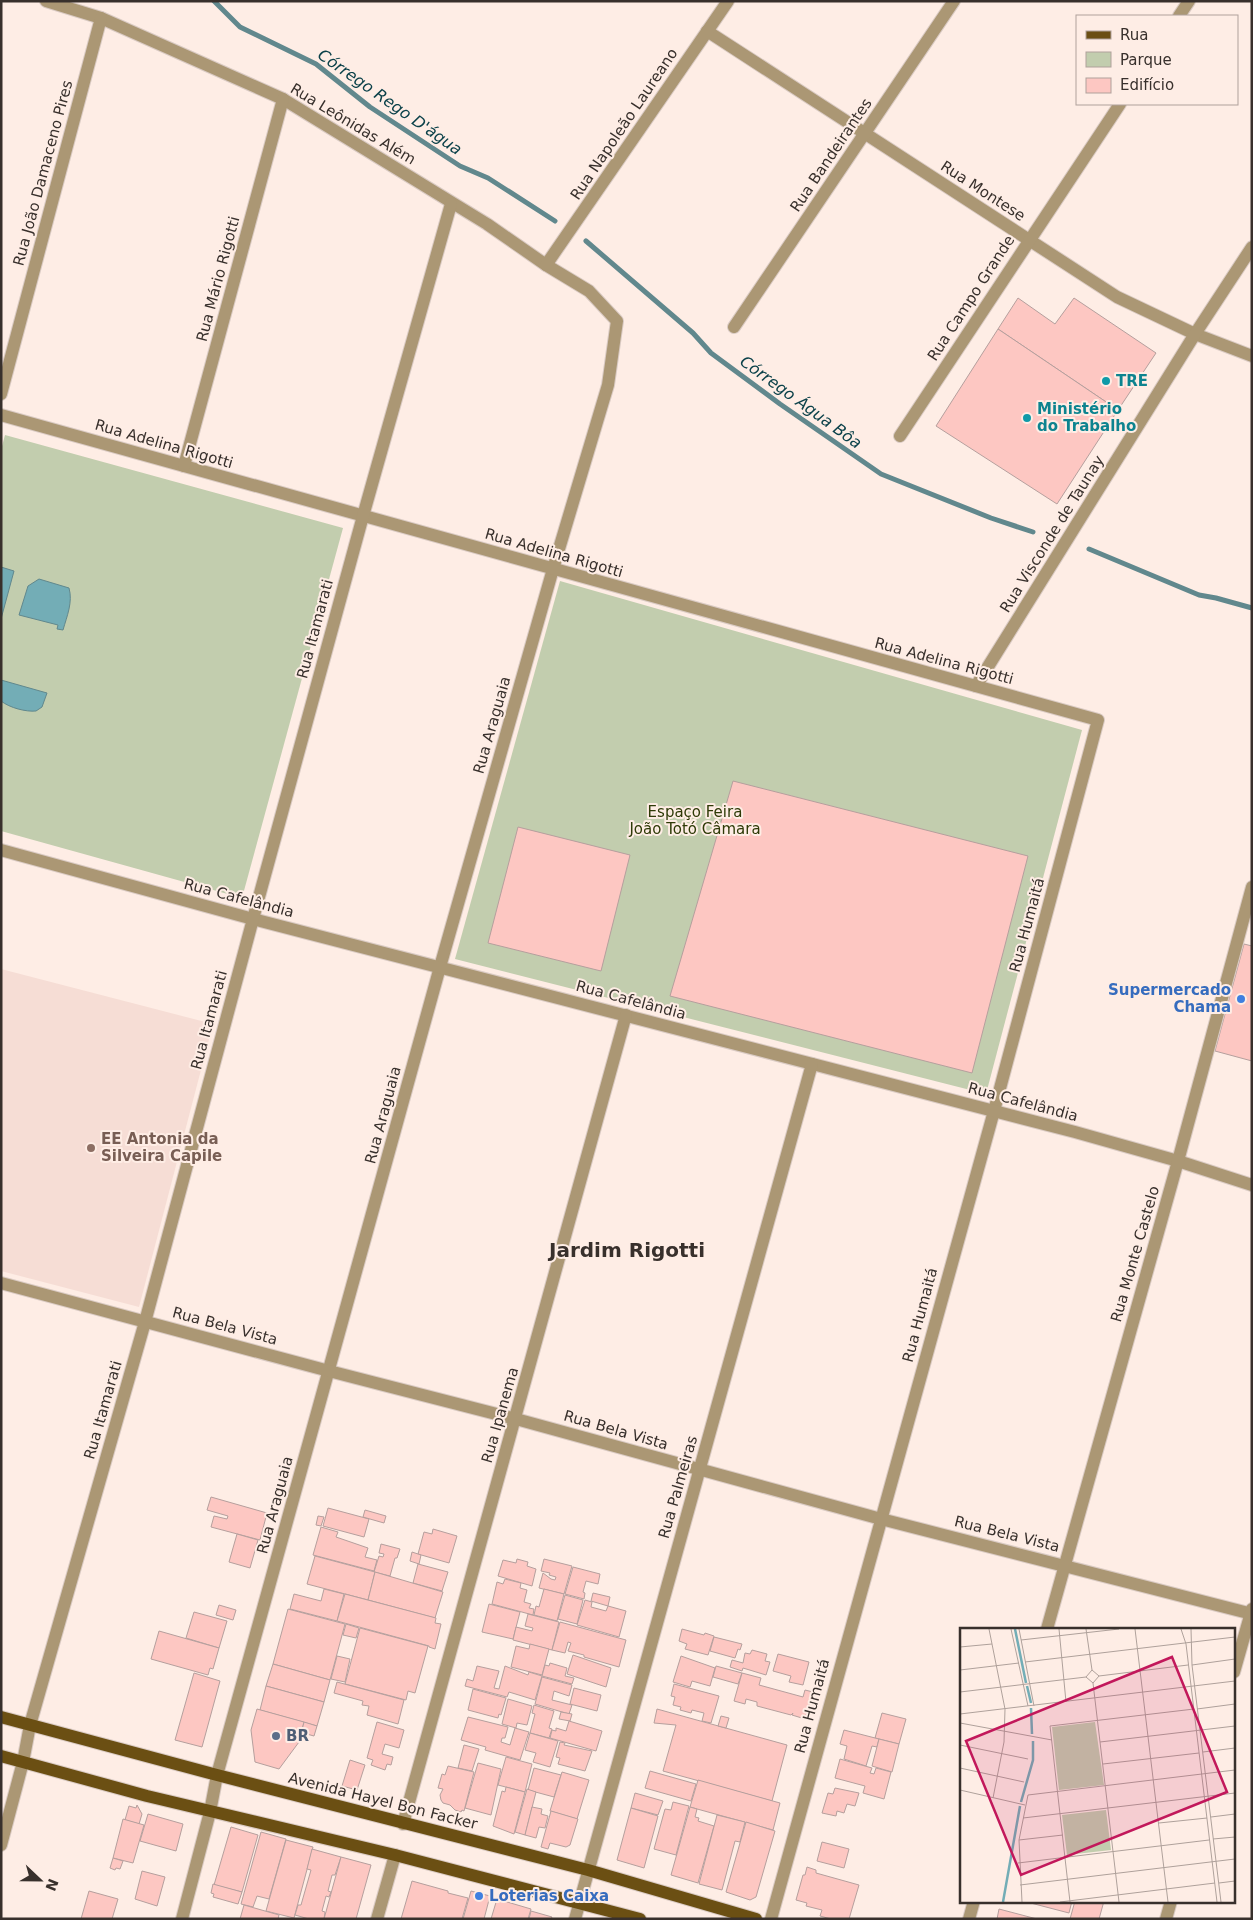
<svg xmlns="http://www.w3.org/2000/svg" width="1253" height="1920" viewBox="0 0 1253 1920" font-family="'DejaVu Sans',sans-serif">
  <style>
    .education { fill: #f6ddd5 }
    .park { fill: #c2cdae }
    .water { fill: #73adb6; stroke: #61888d }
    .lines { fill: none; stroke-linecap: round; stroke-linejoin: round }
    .stream { stroke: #61888d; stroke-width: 5 }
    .building { fill: #fdc7c2; stroke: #b59f9d }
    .minor-casing { stroke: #dacbc4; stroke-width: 14 }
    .major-casing { stroke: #dacbc4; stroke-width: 14 }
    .minor { stroke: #ab9774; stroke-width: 12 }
    .major { stroke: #6b4f13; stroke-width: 12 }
    .culture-dot { fill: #0f9aa8; stroke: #feede5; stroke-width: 2 }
    .shop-dot { fill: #3f7fe0; stroke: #feede5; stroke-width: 2 }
    .education-dot { fill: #8d6e63; stroke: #feede5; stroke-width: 2 }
    .service-dot { fill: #5c6f8a; stroke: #feede5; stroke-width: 2 }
    .labels { text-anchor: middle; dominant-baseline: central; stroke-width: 4; stroke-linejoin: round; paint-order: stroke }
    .street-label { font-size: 15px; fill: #38302c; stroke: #feede5 }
    .culture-label { font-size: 15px; font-weight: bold; fill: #0d838f; stroke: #feede5; text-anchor: start }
    .park-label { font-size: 15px; fill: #2e3a07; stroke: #feede5 }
    .shop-label { font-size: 15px; font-weight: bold; fill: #366cbe; stroke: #feede5; text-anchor: end }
    .education-label { font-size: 15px; font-weight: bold; fill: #785e54; stroke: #feede5; text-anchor: start }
    .service-label { font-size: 15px; font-weight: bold; fill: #4e5e75; stroke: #feede5; text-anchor: start }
    .water-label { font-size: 16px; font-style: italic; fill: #0b4149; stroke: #feede5 }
    .district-label { font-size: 20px; font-weight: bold; fill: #38302c; stroke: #feede5 }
    .inset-river { fill: none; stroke: #73adb6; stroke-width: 2.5 }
    .inset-road { fill: none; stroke: #afa19b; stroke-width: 1 }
    .view { fill: #c2185b; fill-opacity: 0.15; stroke: #c2185b; stroke-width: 2.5 }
    .inset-edge { fill: none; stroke: #38302c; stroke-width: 2.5 }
  </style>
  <rect width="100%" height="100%" fill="#feede5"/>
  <path class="education" d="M1,969l212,55 -74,283 -138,-36z"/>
  <g class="park">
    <path d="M5,435l338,93 -101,370 -241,-67v-381z"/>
    <path d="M560,581l522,149 -96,364 -531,-135z"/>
  </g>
  <g class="water">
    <path d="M1,567l13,4 -13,48z"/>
    <path d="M39,579l30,9c4,14 -2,28 -6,42l-6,-1 1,-4 -39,-10 9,-29z"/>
    <path d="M1,680l46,13 -5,14 -6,4c-10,1 -26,-3 -35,-10z"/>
  </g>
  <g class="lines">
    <g class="stream">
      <path d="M214,1l26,26 76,37 54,43 90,59 28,12 67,43"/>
      <path d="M586,241l107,92 18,20 69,51 101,70 110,44 42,14"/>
      <path d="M1089,549l110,46 17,3 36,10"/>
    </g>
  </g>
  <g class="building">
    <path d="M1018,298l37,26 19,-26 82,55 -38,57 -120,-81z"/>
    <path d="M998,329l120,81 -61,94 -121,-78z"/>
    <path d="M733,781l295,75 -56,217 -302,-77z"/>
    <path d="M518,827l112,28 -29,116 -113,-28z"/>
    <path d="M1244,944l8,2v115l-37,-10z"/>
    <path d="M211,1497l56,16 -7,27 -49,-13 3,-11 13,3 1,-3 -21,-6z"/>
    <path d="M328,1508l41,11 -5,18 -41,-11z"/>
    <path d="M365,1510l21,6 -2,7 -21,-6z"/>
    <path d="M318,1516l6,1 -3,9 -5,-1z"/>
    <path d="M321,1527l17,5 -2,5 32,11 -3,9 12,3 -3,11 -61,-16z"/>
    <path d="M433,1529l24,7 -8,27 -31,-9 6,-22 8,2z"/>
    <path d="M237,1534l21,6 -8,28 -21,-6z"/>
    <path d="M381,1544l19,5 -3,9h-2l-5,18 -16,-4 5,-16 4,1 1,-3 -5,-1z"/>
    <path d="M412,1552l9,3 -2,9 -9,-3z"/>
    <path d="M315,1556l60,16 -7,28 -61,-16z"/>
    <path d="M517,1559l11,3 -1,4 9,3 -4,17 -34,-10 5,-16 13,3z"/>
    <path d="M544,1559l28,7 -8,28 -25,-6 4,-15 8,6 4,1 1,-3 -7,-2 1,-2 -9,-2z"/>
    <path d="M418,1564l30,8 -6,19 -29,-8z"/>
    <path d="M573,1567l27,7 -2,10 -12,-3 -3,11 2,1 -1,6 -19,-5z"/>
    <path d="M375,1572l68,20 -8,26 -67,-18z"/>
    <path d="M505,1579l16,4 -1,5 7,2 -3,12 7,2 -2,4 5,1 -1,6 -41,-11 5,-22 6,2z"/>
    <path d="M324,1589l20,5 -7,27 -47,-12 4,-15 27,7z"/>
    <path d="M544,1589l20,5 -7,27 -23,-6 2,-9 3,1z"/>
    <path d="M593,1593l17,4 -2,9 -17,-5z"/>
    <path d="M345,1594l91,24 -1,5 6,1 -6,25 -6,-2v-1l-92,-25z"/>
    <path d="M565,1595l18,5 -6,24 -19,-5z"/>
    <path d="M585,1600l7,2 -1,5 15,4 2,-5 18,5 -7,26 -42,-12z"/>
    <path d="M489,1604l31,8 -7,27 -31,-7z"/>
    <path d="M219,1605l17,5 -3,10 -17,-5z"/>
    <path d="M288,1609l57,15 -15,56 -57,-16z"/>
    <path d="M194,1612l33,9 -8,27 -33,-10z"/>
    <path d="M528,1614l31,8 -7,28 -39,-10 3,-13 16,4 1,-3 -8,-2z"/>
    <path d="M560,1622l66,18 -7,27 -35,-10v-2l-16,-4 3,-8 -3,-1 -3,11 -13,-3z"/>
    <path d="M346,1624l13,4 -3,10 -13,-3z"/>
    <path d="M360,1628l68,18 -13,47 -7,-2 -2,9 -61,-16z"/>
    <path d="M682,1629l22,6 1,-2 9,3 -6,19 -23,-6 2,-5 -8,-3z"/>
    <path d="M159,1631l60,17 -6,21 -3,-1 -2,7 -57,-16z"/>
    <path d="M714,1637l28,7 -2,6 -2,-1 -3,9 -25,-7z"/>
    <path d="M530,1644l19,5 -7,26 -31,-8 5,-21 13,3z"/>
    <path d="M752,1650l15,4 -2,7 5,1 -4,13 -23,-7 -1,3 -12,-4 2,-7 11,3 2,-10 5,1z"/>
    <path d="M778,1654l31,8 -6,23 -14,-3 2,-6 -18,-5z"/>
    <path d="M573,1655l38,13 -5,19 -39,-13z"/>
    <path d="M337,1656l13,3 -5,23 -14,-3z"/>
    <path d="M681,1656l34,12 -5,18 -18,-5 -2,6 -17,-5z"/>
    <path d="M550,1663l17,5 -2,8 9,2 -2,6 -30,-8 3,-11 4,1z"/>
    <path d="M273,1664l57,16 -6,22 -58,-16z"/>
    <path d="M477,1666l22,5 -5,17 5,1 6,-23 23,9 1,-3 13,4 -7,24 -26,-8 -2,5 -42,-11 2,-7 6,2z"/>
    <path d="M716,1666l26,7 -4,11 -25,-7z"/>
    <path d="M194,1673l26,8 -18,66 -27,-7z"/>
    <path d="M742,1673l19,5 -2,7 44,12 2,-7 8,2 -8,27 -13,-4 1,-2 -2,2 -34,-9v-4l-11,-3 -1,5 -11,-3z"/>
    <path d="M542,1677l30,8 -3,11 -15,-5 -2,9 20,5 -3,9 -34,-10z"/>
    <path d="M337,1682l67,18 -6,24 -31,-9 2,-9 -7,-1 1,-4 -29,-8z"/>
    <path d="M674,1684l45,12 -8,27 -9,-2 2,-8 -12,-3 -1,3 -11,-3 1,-3 -8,-2 2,-8 -4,-1z"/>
    <path d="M266,1686l58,16 -7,24 -57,-16z"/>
    <path d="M574,1688l27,7 -4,16 -27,-7z"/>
    <path d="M473,1689l33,9 -5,17 -2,-1 -1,4 -30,-8z"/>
    <path d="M508,1699l24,7 -5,19 -10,-2 -1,5 -14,-4z"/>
    <path d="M534,1705l20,6 -5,17 3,1 -3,9 -19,-5 5,-19 -3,-1z"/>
    <path d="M257,1709l47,13 -5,20 -20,27 -24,-7 -4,-32z"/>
    <path d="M657,1709l130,36 -15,56 -109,-30 13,-46 -22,-2z"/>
    <path d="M561,1712l11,2 -2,7 -11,-2z"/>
    <path d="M882,1713l24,6 -7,25 -24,-6z"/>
    <path d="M721,1716l8,2 -3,10 -8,-2z"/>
    <path d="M468,1717l40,10 -3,11h-3l-1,4 9,3 5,-17 14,4 -9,28 -35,-10 1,-3 -25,-7z"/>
    <path d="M569,1721l33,10 -6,20 -46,-13 2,-8 4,1v-3l10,3z"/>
    <path d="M304,1722l13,4 -3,10 -11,-3 -1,-3z"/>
    <path d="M377,1722l27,8 -5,18 -14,-4 -3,10 11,3 -2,8 -4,-1 -2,6 -14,-5 2,-5 -6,-2z"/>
    <path d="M844,1730l35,9 -2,8 -5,-1 -6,20 -22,-7 3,-13 -7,-2z"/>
    <path d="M530,1733l28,8 -8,26 -17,-5 3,-9 -11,-3z"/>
    <path d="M879,1739l20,5 -7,28 -20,-6z"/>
    <path d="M560,1742l5,1 -1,2 28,6 -7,20 -27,-7 2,-6 -4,-1z"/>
    <path d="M464,1745l15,4 -7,22 -14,-3z"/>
    <path d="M506,1757l26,7 -7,28 -27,-7z"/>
    <path d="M840,1759l32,9 -2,5 4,1 2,-6 15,4 -7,27 -21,-6 2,-7 -30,-8z"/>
    <path d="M350,1760l15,5 -8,25 -15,-4z"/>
    <path d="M478,1763l23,6 -10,46 -26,-7z"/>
    <path d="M448,1766l26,6 -10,39 -2,-1 -1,2 -6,-2 -5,-5 -7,-2 -2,-3 -1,-5 3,-6 -5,-1 4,-14 3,1z"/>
    <path d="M534,1768l27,7 -7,22 -26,-7z"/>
    <path d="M650,1771l46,13 -5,17 -46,-13z"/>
    <path d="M562,1772l27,8 -12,39 -27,-8z"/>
    <path d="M698,1780l82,23 -7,27 -83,-23z"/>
    <path d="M506,1787l19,5 -11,42 -21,-8 9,-35 3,1z"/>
    <path d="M835,1788l24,5 -4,13 -8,-2 -3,9 -7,-2 -1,5 -14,-3 6,-20 5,1z"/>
    <path d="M527,1789l9,3 -11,43 -10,-3z"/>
    <path d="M635,1793l28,8 -5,14 -27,-7z"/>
    <path d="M673,1802l16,4 -13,49 -22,-6 11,-40 6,1z"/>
    <path d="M137,1805l5,9 -3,10 -14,-4 4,-14 7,2z"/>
    <path d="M532,1807l10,2 -1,5 7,2 -3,12 -6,-1 -3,11 -11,-3z"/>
    <path d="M690,1807l7,2 -2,8 4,1 -1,3 16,5 -16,57 -27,-8z"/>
    <path d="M631,1808l27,8 -14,52 -27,-8z"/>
    <path d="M551,1811l27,8 -8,26 -4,2 -16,-4 -2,6 -7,-2z"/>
    <path d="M148,1814l35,10 -7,27 -36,-10z"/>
    <path d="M717,1815l28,7 -5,20 -5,-1 -13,49 -23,-6z"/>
    <path d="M123,1819l21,6 -11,38 -20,-5z"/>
    <path d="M746,1822l29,9 -19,66 -6,3 -24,-8z"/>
    <path d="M231,1827l27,8 -16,57 -28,-7z"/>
    <path d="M261,1832l25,7 -17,60 -12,-3 -4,11 -12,-3z"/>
    <path d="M286,1840l27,7 -19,71 -28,-7z"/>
    <path d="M822,1842l27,7 -5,19 -27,-7z"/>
    <path d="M312,1849l29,8 -6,18h-3l-4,16 3,1 -2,5 -3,-1 -4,15 3,1 -1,7h-15l-14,-4 3,-10h3l10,-35 -4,-1z"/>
    <path d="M341,1857l30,8 -15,54h-32z"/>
    <path d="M113,1858l10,3 -3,8 -4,-1 -1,2 -5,-2z"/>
    <path d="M807,1867l9,3v3l43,12 -10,34h-18l-11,-3 2,-6 -16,-4 1,-3 -11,-3 7,-25h2z"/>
    <path d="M142,1871l23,6 -8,29 -22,-7z"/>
    <path d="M412,1881l36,10v2l20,5 -6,21h-61z"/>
    <path d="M213,1884l29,8 -4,12 -25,-7 1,-3 -3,-1z"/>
    <path d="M89,1891l29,8 -6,20h-31z"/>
    <path d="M471,1891l19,5 -6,23h-21z"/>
    <path d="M497,1899l34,10 -3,10h-37z"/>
    <path d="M1023,1901h49l-3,12z"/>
    <path d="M1075,1901h29l-5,18h-29z"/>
    <path d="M244,1905l35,10 -1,4h-38z"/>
    <path d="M999,1909l38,10h-40z"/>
    <path d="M531,1911l21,6 -1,2h-22z"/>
  </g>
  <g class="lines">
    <g class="minor-casing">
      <g id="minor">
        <path d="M46,1l55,17 182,81 204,125 59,41 43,26 28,30 -9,64 -55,184 -113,398 -223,808 -7,37 -28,107"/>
        <path d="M1179,16l10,-15"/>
        <path d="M707,31l410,266 78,37 57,22"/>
        <path d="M546,265l182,-264"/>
        <path d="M734,327l220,-326"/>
        <path d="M1,394l100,-376"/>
        <path d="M1,415l1097,305 -104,391 -223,808"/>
        <path d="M900,436l220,-332"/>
        <path d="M184,466l99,-367"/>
        <path d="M976,686l219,-352 57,-87"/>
        <path d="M1,850l252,69 822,213 103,29 74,24"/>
        <path d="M1,1283l328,88 187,48 365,100 371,95"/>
        <path d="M1047,1629l131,-468 74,-274"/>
        <path d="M1234,1672l18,-63"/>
        <path d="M403,1824l223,-809"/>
        <path d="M1,1845l22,-83 7,-37 115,-403 108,-403 110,-403 88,-312"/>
        <path d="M377,1919l18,-64"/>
        <path d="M575,1919l237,-855"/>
        <path d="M969,1919l5,-18"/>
        <path d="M1166,1919l5,-18"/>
      </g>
    </g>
    <g class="major-casing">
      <g id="major">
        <path d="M1,1717l216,58 371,95 168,49"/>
        <path d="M1,1756l146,40 248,59 245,64"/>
      </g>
    </g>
    <use href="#minor" class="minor"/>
    <use href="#major" class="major"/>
  </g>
  <g class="culture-dot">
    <circle cx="1106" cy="381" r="5"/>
    <circle cx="1027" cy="418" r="5"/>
  </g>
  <g class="shop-dot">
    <circle cx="1241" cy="999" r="5"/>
    <circle cx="479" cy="1896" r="5"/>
  </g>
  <circle class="education-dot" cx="91" cy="1148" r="5"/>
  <circle class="service-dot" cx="276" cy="1736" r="5"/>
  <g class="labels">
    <g class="street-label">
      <text transform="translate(353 124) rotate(31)">Rua Leônidas Além</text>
      <text transform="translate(624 124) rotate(-56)">Rua Napoleão Laureano</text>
      <text transform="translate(831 155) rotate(-56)">Rua Bandeirantes</text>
      <text transform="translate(43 173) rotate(-75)">Rua João Damaceno Pires</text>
      <text transform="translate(983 191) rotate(33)">Rua Montese</text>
      <text transform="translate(218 279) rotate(-75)">Rua Mário Rigotti</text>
      <text transform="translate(971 298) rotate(-57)">Rua Campo Grande</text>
      <text transform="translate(164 444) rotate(16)">Rua Adelina Rigotti</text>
      <text transform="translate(1052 534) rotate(-58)">Rua Visconde de Taunay</text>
      <text transform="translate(554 553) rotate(16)">Rua Adelina Rigotti</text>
      <text transform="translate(315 629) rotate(-75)">Rua Itamarati</text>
      <text transform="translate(944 661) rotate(15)">Rua Adelina Rigotti</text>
      <text transform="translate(492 725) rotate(-74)">Rua Araguaia</text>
      <text transform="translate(239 898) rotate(15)">Rua Cafelândia</text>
      <text transform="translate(1027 925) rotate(-75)">Rua Humaitá</text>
      <text transform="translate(631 1000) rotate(15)">Rua Cafelândia</text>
      <text transform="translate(209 1020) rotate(-75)">Rua Itamarati</text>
      <text transform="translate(1023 1102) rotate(15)">Rua Cafelândia</text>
      <text transform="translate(383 1115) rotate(-75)">Rua Araguaia</text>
      <text transform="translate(1135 1254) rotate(-74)">Rua Monte Castelo</text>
      <text transform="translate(920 1315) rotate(-75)">Rua Humaitá</text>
      <text transform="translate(225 1326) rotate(15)">Rua Bela Vista</text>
      <text transform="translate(103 1410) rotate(-74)">Rua Itamarati</text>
      <text transform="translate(500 1415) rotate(-74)">Rua Ipanema</text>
      <text transform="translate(616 1430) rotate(16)">Rua Bela Vista</text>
      <text transform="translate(678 1487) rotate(-74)">Rua Palmeiras</text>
      <text transform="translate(275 1505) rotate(-75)">Rua Araguaia</text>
      <text transform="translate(1007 1534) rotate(14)">Rua Bela Vista</text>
      <text transform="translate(812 1706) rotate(-75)">Rua Humaitá</text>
      <text transform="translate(383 1801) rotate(14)">Avenida Hayel Bon Facker</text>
    </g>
    <g class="culture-label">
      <text x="1116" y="381">TRE</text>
      <text x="1037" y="409">Ministério<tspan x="1037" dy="17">do Trabalho</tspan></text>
    </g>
    <g class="park-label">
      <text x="695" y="812">Espaço Feira<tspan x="695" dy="17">João Totó Câmara</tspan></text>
    </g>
    <g class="shop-label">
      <text x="1231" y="990">Supermercado<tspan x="1231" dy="17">Chama</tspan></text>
      <text x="489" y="1896" text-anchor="start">Loterias Caixa</text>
    </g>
    <g class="education-label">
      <text x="101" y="1139">EE Antonia da<tspan x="101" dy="17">Silveira Capile</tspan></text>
    </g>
    <g class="service-label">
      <text x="286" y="1736">BR</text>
    </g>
    <g class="water-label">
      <text transform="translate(390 102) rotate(35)">Córrego Rego D'água</text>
      <text transform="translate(801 402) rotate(36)">Córrego Água Bôa</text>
    </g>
    <g class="district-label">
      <text x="627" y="1250">Jardim Rigotti</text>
    </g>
  </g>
  <g transform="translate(960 1628)">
    <rect width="275" height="275" fill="#feede5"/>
    <path d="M135,94l9,63 -45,5 -7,-63zM146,182l5,40 -44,5 -5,-40z" fill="#c2cdae"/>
    <path class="inset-river" d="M55,1l11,54M67,58l4,17M71,80l1,26M61,174l12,-42v-19M43,274l17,-96"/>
    <path class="inset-road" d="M29,1l16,80 -1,33 -11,56M51,1l17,77M59,1l15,77M99,1l7,73M126,1l6,41M175,1l33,273M221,1l5,15 31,258M231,1l1,36 29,237M61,12l98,-11M0,19l32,-3M65,34l210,-25M232,37l43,-6M0,42l59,-7M132,42l7,6 -6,7 -7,-6zM139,48l89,-11M133,55l26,219M0,64l126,-15M237,81l38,-5M0,86l275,-33M0,95l92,17M140,114l135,-16M0,117l68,14M243,124l32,-4M143,136l96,-11M0,140l64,14M0,162l65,15M251,189l24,-3M63,190l212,-25M199,195l48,-5M253,211l22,-2M59,212l44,-5M58,235l191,-23M259,255l16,-2M60,257l215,-26M62,274l-3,-62 9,-45 207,-25M100,274l155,-19M110,274l-20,-176 144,-17"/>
    <path class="view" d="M212,29l55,135 -206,83 -55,-134z"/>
    <rect width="275" height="275" class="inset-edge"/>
  </g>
  <rect width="1253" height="1920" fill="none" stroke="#38302c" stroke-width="5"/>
  <rect x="1076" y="15" width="162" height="90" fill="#feede5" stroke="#afa19b"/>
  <rect x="1086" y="31" width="25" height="8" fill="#6b4f13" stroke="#afa19b"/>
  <text x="1120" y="40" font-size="15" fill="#38302c">Rua</text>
  <rect x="1086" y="52" width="25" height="15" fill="#c2cdae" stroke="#afa19b"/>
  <text x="1120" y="65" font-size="15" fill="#38302c">Parque</text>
  <rect x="1086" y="78" width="25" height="15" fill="#fdc7c2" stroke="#afa19b"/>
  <text x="1120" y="90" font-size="15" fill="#38302c">Edifício</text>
  <g transform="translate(40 1880) rotate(112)" stroke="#feede5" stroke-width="4" paint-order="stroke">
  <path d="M0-4L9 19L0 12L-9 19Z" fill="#38302c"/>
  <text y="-8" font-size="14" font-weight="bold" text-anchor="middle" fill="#38302c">N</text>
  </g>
</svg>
